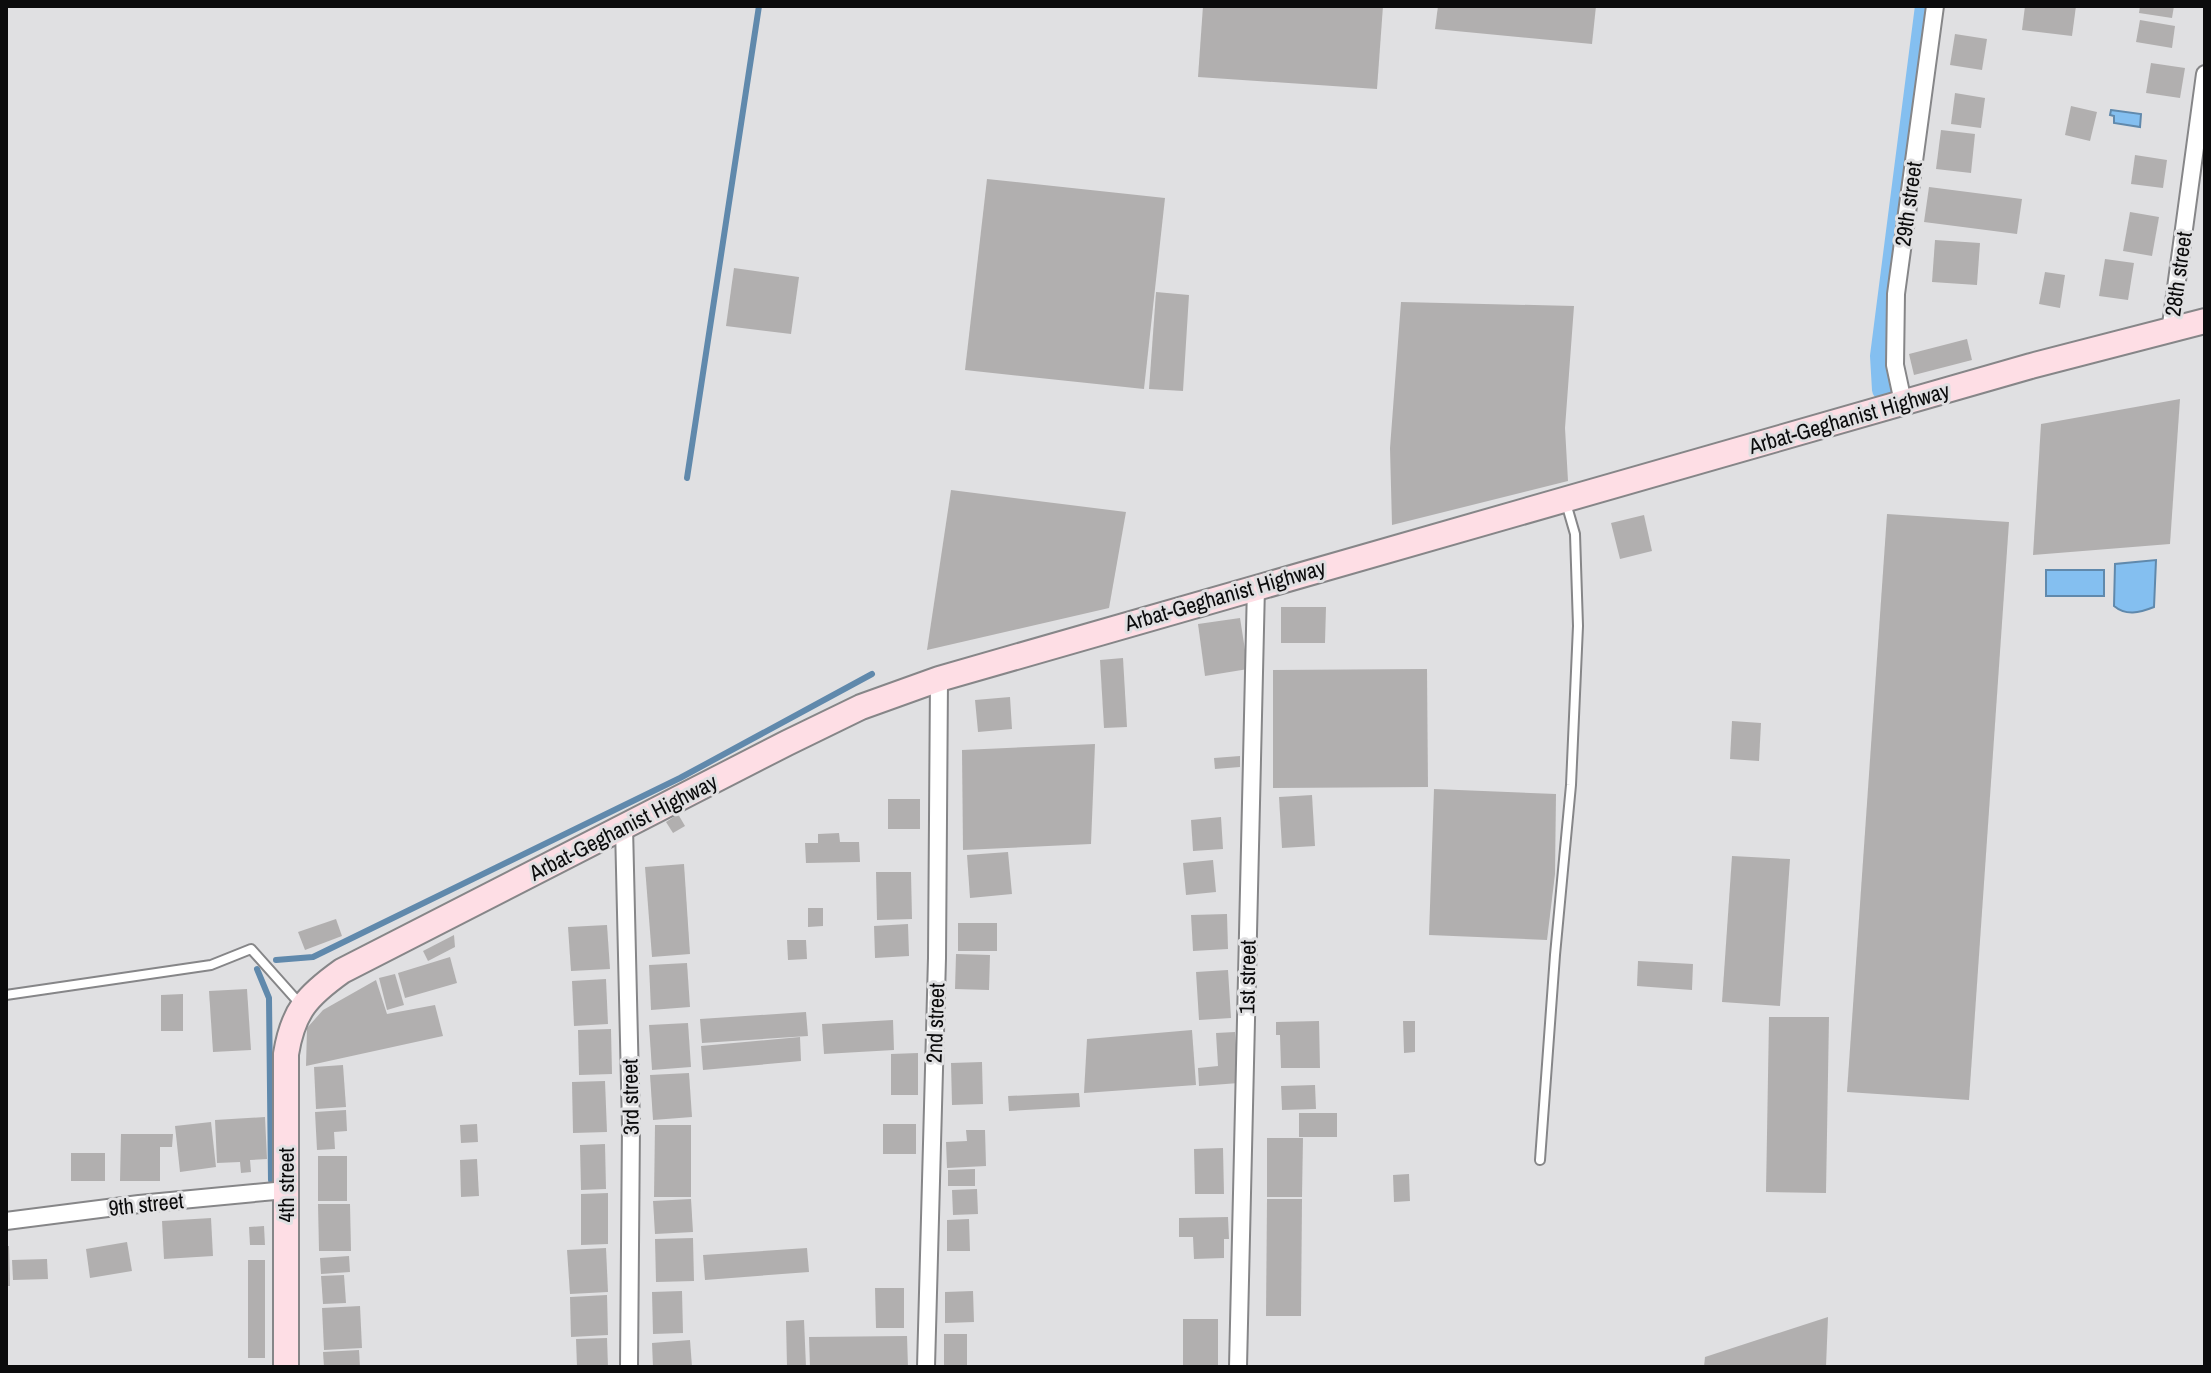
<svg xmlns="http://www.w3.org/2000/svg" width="2211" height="1373" viewBox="0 0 2211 1373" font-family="'Archivo Narrow',sans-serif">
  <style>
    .water { fill: #84bff0; stroke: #6089ac; stroke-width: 2 }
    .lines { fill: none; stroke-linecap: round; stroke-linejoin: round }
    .stream { stroke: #6089ac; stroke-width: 6 }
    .canal { stroke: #84bff0; stroke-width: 20 }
    .building { fill: #b1afaf }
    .lane-casing { stroke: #868688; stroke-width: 12 }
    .street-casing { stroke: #868688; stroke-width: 20 }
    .secondary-casing { stroke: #868688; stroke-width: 28 }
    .lane { stroke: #fff; stroke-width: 8 }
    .street { stroke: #fff; stroke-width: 16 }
    .secondary { stroke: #fedee5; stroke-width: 24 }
    .labels { text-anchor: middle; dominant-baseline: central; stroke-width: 6; stroke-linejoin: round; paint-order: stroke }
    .street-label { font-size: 22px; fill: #0b0b0c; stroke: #e0e0e2 }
  </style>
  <rect width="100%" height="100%" fill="#e0e0e2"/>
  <g class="water">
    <path d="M2111,110l30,4 -1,13 -26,-4v-7l-4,-1z"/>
    <path d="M2156,560l-2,47c-15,6 -28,9 -40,-1l1,-42z"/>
    <rect x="2046" y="570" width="58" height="26"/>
  </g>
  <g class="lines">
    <g class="stream">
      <path d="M687,478l72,-472"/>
      <path d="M276,960l37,-3 367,-179 192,-104"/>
      <path d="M257,969l12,29 2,182"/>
    </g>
    <path class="canal" d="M1882,390l-2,-34 45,-350"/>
  </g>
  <g class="building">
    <path d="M1203,6h180l-6,83 -179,-12z"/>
    <path d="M1438,6h158l-4,38 -157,-15z"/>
    <path d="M2025,6h51l-4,30 -50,-6z"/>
    <path d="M2140,6h34l-2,12 -33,-5z"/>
    <path d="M2140,20l35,6 -3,22 -36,-6z"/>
    <path d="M1955,34l32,5 -5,31 -32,-5z"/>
    <path d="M2151,63l34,5 -5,30 -34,-5z"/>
    <path d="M1955,93l30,5 -4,30 -30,-4z"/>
    <path d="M2071,106l26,6 -7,29 -25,-6z"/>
    <path d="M1941,130l34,4 -4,39 -35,-4z"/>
    <path d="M2135,155l32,5 -4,28 -32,-4z"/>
    <path d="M987,179l178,19 -21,191 -179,-19z"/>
    <path d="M1929,187l93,12 -5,35 -93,-12z"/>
    <path d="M2130,212l29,5 -7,39 -29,-5z"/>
    <path d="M1935,240l45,3 -3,42 -45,-3z"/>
    <path d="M2105,259l29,4 -6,37 -29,-4z"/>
    <path d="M734,268l65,9 -8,57 -65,-8z"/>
    <path d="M2045,272l20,3 -5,33 -21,-4z"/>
    <path d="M1156,292l33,3 -6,96 -34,-2z"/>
    <path d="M1401,302l173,4 -9,122 3,53 -176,44 -2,-77z"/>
    <path d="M1967,339l5,21 -58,15 -5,-21z"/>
    <path d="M2180,399l-10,145 -137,11 8,-131z"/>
    <path d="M951,490l175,22 -17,96 -182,42z"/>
    <path d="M1887,514l122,8 -40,578 -122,-8z"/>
    <path d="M1644,515l8,36 -32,8 -9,-36z"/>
    <path d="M1281,607h45l-1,36h-44z"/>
    <path d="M1240,618l8,51 -43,7 -7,-52z"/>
    <path d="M1123,658l4,69 -23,1 -4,-68z"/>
    <path d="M1427,669l1,118 -155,1v-118z"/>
    <path d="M1010,697l2,32 -34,3 -3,-32z"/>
    <path d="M1732,721l29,2 -2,38 -29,-2z"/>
    <path d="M1095,744l-4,100 -128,6 -1,-100z"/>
    <path d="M1240,756v11l-25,2 -1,-11z"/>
    <path d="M1434,789l122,5 -1,80 -8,66 -118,-5z"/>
    <path d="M1312,795l3,51 -33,2 -3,-51z"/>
    <rect x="888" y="799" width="32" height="30"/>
    <path d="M678,814l7,12 -12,7 -7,-11z"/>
    <path d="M1221,817l2,32 -30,2 -2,-31z"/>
    <path d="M839,833l1,9h19l1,20 -54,1 -1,-20h13v-9z"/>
    <path d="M1008,852l4,42 -42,4 -3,-43z"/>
    <path d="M1732,856l58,3 -10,147 -58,-4z"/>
    <path d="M1213,860l3,32 -30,3 -3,-32z"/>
    <path d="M684,864l6,90 -38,3 -7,-90z"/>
    <path d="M876,872h35l1,47 -35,1z"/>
    <path d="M808,908h15v18l-15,1z"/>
    <path d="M1227,914l1,35 -35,2 -2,-36z"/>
    <path d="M336,919l6,17 -37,14 -7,-18z"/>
    <rect x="958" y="923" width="39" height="28"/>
    <path d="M908,924l1,32 -34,2 -1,-32z"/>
    <path d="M607,925l3,44 -39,2 -3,-44z"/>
    <path d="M454,935l1,12 -27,14 -5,-10z"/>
    <path d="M787,940h19l1,19 -19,1z"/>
    <path d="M956,954l34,1 -1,35 -34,-1z"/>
    <path d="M450,957l7,26 -52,15 -7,-25z"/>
    <path d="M1638,961l55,3 -1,26 -55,-4z"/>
    <path d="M687,963l3,44 -39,3 -2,-45z"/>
    <path d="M1228,970l3,48 -32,2 -3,-48z"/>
    <path d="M395,974l9,31 -17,5 -8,-32z"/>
    <path d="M606,979l2,45 -34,2 -2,-45z"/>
    <path d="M376,980l11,34 48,-9 8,31 -137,30 1,-38 16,-18z"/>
    <path d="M247,989l4,61 -38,2 -4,-61z"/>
    <path d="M183,994v37h-22v-36z"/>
    <path d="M806,1012l2,24 -106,7 -2,-24z"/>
    <path d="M1769,1017h60l-3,176 -60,-1z"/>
    <path d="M893,1020l1,30 -70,4 -2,-30z"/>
    <path d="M1319,1021l1,47h-39l-1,-33h-4v-13z"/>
    <path d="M1403,1021h12v31l-11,1z"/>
    <path d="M688,1023l3,44 -39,3 -3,-45z"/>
    <path d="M611,1029l1,45 -33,1 -1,-45z"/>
    <path d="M1192,1030l4,55 -112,8 3,-54z"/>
    <path d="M1235,1032l4,51 -40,3 -1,-18 20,-2 -2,-33z"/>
    <path d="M800,1037l1,24 -98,9 -2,-24z"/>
    <path d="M918,1053v42h-27v-41z"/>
    <path d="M982,1062l1,42 -31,1 -1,-42z"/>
    <path d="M343,1065l3,42 -30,2 -2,-42z"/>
    <path d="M689,1073l3,44 -39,3 -3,-45z"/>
    <path d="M605,1081l2,51 -34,1 -1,-51z"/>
    <path d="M1315,1085l1,24 -34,1 -1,-24z"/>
    <path d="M1079,1093l1,14 -71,4 -1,-15z"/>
    <path d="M346,1110l1,21 -13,1 1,17 -18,1 -2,-38z"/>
    <rect x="1299" y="1113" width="38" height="24"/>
    <path d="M265,1117l2,42 -17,1 1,12 -10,1 -1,-11 -23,1 -2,-43z"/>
    <path d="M211,1122l5,45 -36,5 -5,-46z"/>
    <path d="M477,1124l1,18 -17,1 -1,-18z"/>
    <rect x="883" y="1124" width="33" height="30"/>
    <path d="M655,1125h36v72h-37z"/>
    <path d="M966,1130h19l1,36 -39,2 -1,-26 21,-1z"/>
    <path d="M121,1134h52l-1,13h-12v34h-40z"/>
    <path d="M1267,1138h36l-1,59h-35z"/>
    <path d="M605,1144l1,45 -25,1 -1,-45z"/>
    <path d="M1223,1148l1,46h-29l-1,-45z"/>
    <rect x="71" y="1153" width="34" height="28"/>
    <rect x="318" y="1156" width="29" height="45"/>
    <path d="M477,1159l2,37 -18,1 -1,-37z"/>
    <path d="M975,1169v17h-27v-16z"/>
    <path d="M1409,1174l1,27 -16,1 -1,-27z"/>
    <path d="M977,1189l1,25 -25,1 -1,-25z"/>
    <path d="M608,1193v51l-27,1v-51z"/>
    <path d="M691,1199l2,33 -38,2 -2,-33z"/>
    <path d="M1267,1199h35l-1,117h-35z"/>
    <path d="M318,1204h32l1,47h-32z"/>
    <path d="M1228,1217l1,22h-5v19l-30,1 -1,-22h-14v-19z"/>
    <path d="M211,1218l2,38 -49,3 -2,-38z"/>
    <path d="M969,1219l1,32h-23v-31z"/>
    <path d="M264,1226l1,19h-15l-1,-18z"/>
    <path d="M693,1238l1,43 -38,1 -1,-43z"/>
    <path d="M127,1242l5,29 -42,7 -4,-29z"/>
    <path d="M6,1246h3l1,40h-4z"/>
    <path d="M606,1248l2,44 -38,2 -3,-44z"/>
    <path d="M807,1248l2,24 -104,8 -2,-25z"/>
    <path d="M349,1256l1,16 -29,2 -1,-16z"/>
    <path d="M47,1259l1,20 -35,1 -1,-20z"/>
    <rect x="248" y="1260" width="17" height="98"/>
    <path d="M344,1275l2,28 -23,1 -2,-28z"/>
    <path d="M875,1288h29v40h-28z"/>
    <path d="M682,1291l1,42 -30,1 -1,-42z"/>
    <path d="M973,1291l1,31 -29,1v-31z"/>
    <path d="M607,1295l1,40 -37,2 -1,-40z"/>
    <path d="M360,1306l2,42 -38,2 -2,-42z"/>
    <path d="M1828,1317l-2,50h-122l1,-10z"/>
    <rect x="1183" y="1319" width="35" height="48"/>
    <path d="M804,1320l2,47h-19l-1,-46z"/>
    <rect x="944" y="1334" width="23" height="33"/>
    <path d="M907,1336l1,31h-98l-1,-30z"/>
    <path d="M607,1338l1,29h-31l-1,-28z"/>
    <path d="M690,1340l2,27h-39l-1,-24z"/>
    <path d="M359,1350l1,17h-36l-1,-15z"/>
  </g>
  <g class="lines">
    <g class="lane-casing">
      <g id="lane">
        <path d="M6,995l205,-30 40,-16 50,56"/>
        <path d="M1540,1160l15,-205 16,-170 7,-159 -3,-92 -9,-31"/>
      </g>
    </g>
    <g class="street-casing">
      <g id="street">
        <path d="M2170,332l35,-258"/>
        <path d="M1903,402l-8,-37 1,-71 39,-288"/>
        <path d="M624,827l7,299 -2,241"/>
        <path d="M6,1221l133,-17 147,-14"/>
        <path d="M926,1367l11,-409 2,-279"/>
        <path d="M1238,1367l18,-781"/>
      </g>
    </g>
    <g class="secondary-casing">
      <path id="secondary" d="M286,1367v-313c7,-43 21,-58 56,-83l445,-228 74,-36 78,-28 1092,-313 174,-45"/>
    </g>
    <use href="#lane" class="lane"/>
    <use href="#street" class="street"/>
    <use href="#secondary" class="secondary"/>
  </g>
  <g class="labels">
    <g class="street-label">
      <text transform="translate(1908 204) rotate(-82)">29th street</text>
      <text transform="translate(2178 274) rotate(-82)">28th street</text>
      <text transform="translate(1849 418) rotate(-16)">Arbat-Geghanist Highway</text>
      <text transform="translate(1225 595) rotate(-16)">Arbat-Geghanist Highway</text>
      <text transform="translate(623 827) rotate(-27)">Arbat-Geghanist Highway</text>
      <text transform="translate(1247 977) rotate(-89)">1st street</text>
      <text transform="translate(935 1023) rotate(-88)">2nd street</text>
      <text transform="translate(630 1097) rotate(-91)">3rd street</text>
      <text transform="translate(286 1185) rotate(-90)">4th street</text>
      <text transform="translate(146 1204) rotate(-6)">9th street</text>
    </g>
  </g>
  <rect width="2211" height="1373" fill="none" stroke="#0b0b0c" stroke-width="16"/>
</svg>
